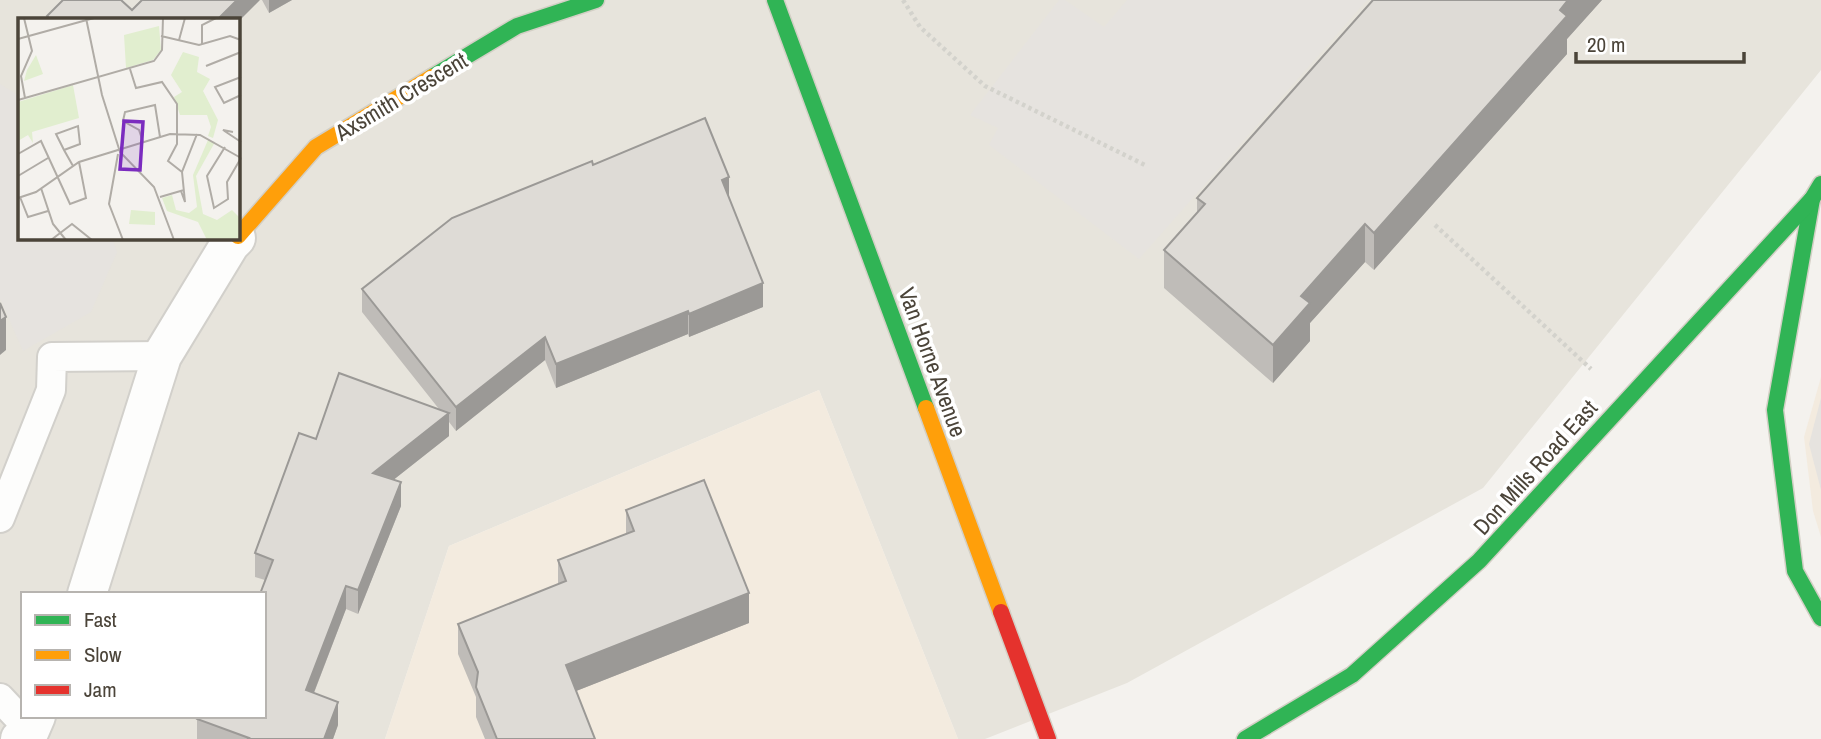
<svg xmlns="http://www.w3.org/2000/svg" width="1821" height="739" viewBox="0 0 1821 739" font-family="'Archivo Narrow',sans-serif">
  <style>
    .residential { fill: #e7e4dc; fill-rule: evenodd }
    .commercial { fill: #f3ebdf }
    .parking { fill: #e6e3df }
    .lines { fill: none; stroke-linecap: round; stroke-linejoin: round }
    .lane-casing { stroke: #d2d0cb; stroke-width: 32 }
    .street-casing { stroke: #d2d0cb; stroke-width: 42 }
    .fast-casing { stroke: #d3cfc5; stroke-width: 19 }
    .slow-casing { stroke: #d3cfc5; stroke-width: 19 }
    .jam-casing { stroke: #d3cfc5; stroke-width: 19 }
    .path { stroke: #d3d2cc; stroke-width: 4.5; stroke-dasharray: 3.5 3.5; stroke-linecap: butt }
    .lane { stroke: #fdfdfc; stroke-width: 28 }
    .street { stroke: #fdfdfc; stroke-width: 38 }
    .fast { stroke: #30b455; stroke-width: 16 }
    .slow { stroke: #ff9f0a; stroke-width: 16 }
    .jam { stroke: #e5322d; stroke-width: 16 }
    .wall { fill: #bfbcb8 }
    .shaded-wall { fill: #9b9996 }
    .building { fill: #dedbd6; stroke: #9b9996; stroke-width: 2 }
    .labels { text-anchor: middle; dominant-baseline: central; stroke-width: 7; stroke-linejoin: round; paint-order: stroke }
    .street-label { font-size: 23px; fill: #4b4439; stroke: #fff }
    .inset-road { fill: none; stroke: #b0aca6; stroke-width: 2 }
    .view { fill: #7b2cbf; fill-opacity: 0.15; stroke: #7b2cbf; stroke-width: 3.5 }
    .inset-edge { fill: none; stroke: #4b4439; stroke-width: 3.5 }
  </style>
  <rect width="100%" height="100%" fill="#f4f2ee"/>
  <path class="residential" d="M0,0h1821v70l-338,418 -356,195 -142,56h-27l-139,-349 -370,156 -64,193h-385zM19,19h219v219h-219zM23,594h241v122h-241z"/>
  <g class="commercial">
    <path d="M1821,377v160l-8,-26 -9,-74z"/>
    <path d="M819,390l139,349h-573l64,-193z"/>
  </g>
  <g class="parking">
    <path d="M1059,0h6l39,27 23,-27h240l-228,259 -150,-114 9,-17 -28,-13z"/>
    <path d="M0,84l19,12v142h93l5,14 -26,60 -68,39 -23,-53z"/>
    <path d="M1821,398v92l-12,-46z"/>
  </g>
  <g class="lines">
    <g class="lane-casing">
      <g id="lane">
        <path d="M0,518l51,-128 1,-33 110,-1"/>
        <path d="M0,698l30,32"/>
      </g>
    </g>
    <g class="street-casing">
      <g id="street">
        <path d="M87,594l75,-238 68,-112 6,-6"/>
        <path d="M20,739l10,-9 6,-14"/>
      </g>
    </g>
    <g class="fast-casing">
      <g id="fast">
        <path d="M775,0l151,408"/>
        <path d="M432,77l85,-51 79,-26"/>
        <path d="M1812,199l-37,211 20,161 26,47"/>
        <path d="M1245,739l107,-64 127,-114 333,-362 9,-15"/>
      </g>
    </g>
    <g class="slow-casing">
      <g id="slow">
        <path d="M238,236l78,-89 116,-70"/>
        <path d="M926,408l75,204"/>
      </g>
    </g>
    <g class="jam-casing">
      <path id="jam" d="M1001,612l47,127"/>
    </g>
    <g class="path">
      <path d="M903,0l17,27 65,59 160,79"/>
      <path d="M1435,225l156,144"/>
    </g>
    <use href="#lane" class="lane"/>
    <use href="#street" class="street"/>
    <use href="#fast" class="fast"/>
    <use href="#slow" class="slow"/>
    <use href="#jam" class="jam"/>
  </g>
  <g class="wall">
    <path d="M262,0h30l-23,13z"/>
    <path d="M1373,0h229l-35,39v15l-193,216 -9,-8 -55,61v18l-37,42 -109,-95v-38l33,-37v-15z"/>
    <path d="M593,165l136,33 34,109 -74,30 -1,-3 -132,54 -11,-28 -89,71 -7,-9v14l-56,44 8,26 -43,108 -12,-5 -32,84 24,32 -5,14h-136v-20l67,-3 1,-136 -10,-3v-24l61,-114 123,-30 -77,-97v-23z"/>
    <path d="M626,510l123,113 -173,68 19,48h-110l-9,-22v-20l-18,-43v-30l100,-39v-25l68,-26z"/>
  </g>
  <g class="shaded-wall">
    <path d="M237,0h23l-22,22v-3h-20z"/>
    <path d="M269,0h23l-23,13z"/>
    <path d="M1568,0h34l-35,39v15l-193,216v-37z"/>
    <path d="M729,177v24l-7,-21z"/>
    <path d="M1365,224v38l-55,61v18l-37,42v-38l28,-49z"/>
    <path d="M763,283v24l-74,30v-23z"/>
    <path d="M688,311v23l-132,54v-24z"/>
    <path d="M6,317v33l-6,5v-34z"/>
    <path d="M545,337v23l-89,71v-24z"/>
    <path d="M449,413v23l-76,60v-23z"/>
    <path d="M401,482v24l-43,108v-24z"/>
    <path d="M346,586v23l-40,104v-23z"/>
    <path d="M749,593v30l-183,72v-30z"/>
    <path d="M338,702v23l-5,14h-9z"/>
  </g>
  <g class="building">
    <path d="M63,0h58l11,10 10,-10h95l-19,19h-168l-3,-3z"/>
    <path d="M1373,0h195l-8,10 7,6 -193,217 -9,-9 -64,72 9,7 -37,42 -109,-95 41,-46 -8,-6z"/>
    <path d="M705,118l24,59 -7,3 41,103 -74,31 -1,-3 -132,53 -11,-27 -89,70 -94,-118 90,-71 140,-57 1,4z"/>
    <path d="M0,303l6,14 -6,4z"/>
    <path d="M339,373l110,40 -76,60 28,9 -43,108 -12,-4 -40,104 32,12 -14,37h-76l1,-1 -52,-19 1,-3h66v-122h-4l13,-34 -18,-7 44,-120 17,6z"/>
    <path d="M704,480l45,113 -183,72 29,74h-98l-21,-52 2,-15 -20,-48 108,-43 -8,-21 76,-29 -8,-21z"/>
  </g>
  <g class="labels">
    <g class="street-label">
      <text transform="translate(401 96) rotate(-31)">Axsmith Crescent</text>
      <text transform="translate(933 362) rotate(70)">Van Horne Avenue</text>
      <text transform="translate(1535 467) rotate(-48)">Don Mills Road East</text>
    </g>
  </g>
  <g transform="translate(18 18)">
    <rect width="222" height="222" fill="#f4f2ee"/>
    <path d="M141,8l2,24 -8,10 -27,8 -2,-33zM165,34l16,5 -2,15 13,7 -7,12 15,29 -5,18 -5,-2 3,-9 -4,-12h-27l-6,-18 8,-5 -11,-17zM18,37l7,19 -19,7 3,-11zM55,67l6,33 -47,14 1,11 -5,-8 -10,6v-39zM190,122l7,2 -19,34 7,38 14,6 15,-10 8,8v22h-33l-9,-18 -31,-11 -5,-13 10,-3 4,15 13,3 8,-6 -4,-32zM113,192l24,2v13l-26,-1z" fill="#e1eecf"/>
    <path class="inset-road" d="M6,0l8,33 -11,25 4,22M68,0l16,77 18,57 34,35 20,53M143,18l38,9 31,-9 11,4M0,21l76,-21M161,22l6,-22M184,27v-20l14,-7M188,48l35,-14M112,51l6,19 26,-6 15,22v40l-9,17 14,11M223,59l-26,10 9,16 17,-8M0,82l136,-39 8,-11 1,-32M215,114l-10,-2 18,12M125,124l-4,-12 -16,-9 2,-9 30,-7 5,32M207,129l-18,29 7,32 14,-9 -1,-17 14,-24M46,132l16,-6 -2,-18 -22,8 8,16 9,16M0,136l23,-13 29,63 16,-6 -7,-36M100,136l-9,50 14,36M0,158l30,-18M23,170l12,36 13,16M163,173l4,11 -3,-30 15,-38M2,179l8,20 20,-6M142,179l24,-7M0,180l18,-6 43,-30 91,-28 30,1 41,23M33,222l21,-16 20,16"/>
    <path class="view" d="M106,103l19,1 -3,48 -20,-1z"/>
    <rect width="222" height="222" class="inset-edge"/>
  </g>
  <rect x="21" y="592" width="245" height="126" fill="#ffffff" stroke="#b7b4b0" stroke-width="2"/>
  <rect x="35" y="615" width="35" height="10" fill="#30b455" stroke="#b7b4b0" stroke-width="2"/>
  <text x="84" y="627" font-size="21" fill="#4b4439">Fast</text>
  <rect x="35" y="650" width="35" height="10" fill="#ff9f0a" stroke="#b7b4b0" stroke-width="2"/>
  <text x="84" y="662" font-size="21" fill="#4b4439">Slow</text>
  <rect x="35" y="685" width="35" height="10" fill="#e5322d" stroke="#b7b4b0" stroke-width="2"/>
  <text x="84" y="697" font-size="21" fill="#4b4439">Jam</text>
  <path d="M1576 52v10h168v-10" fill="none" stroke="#4b4439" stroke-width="3.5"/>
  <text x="1587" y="52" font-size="21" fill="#4b4439" stroke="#ffffff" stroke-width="5" paint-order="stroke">20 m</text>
</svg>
